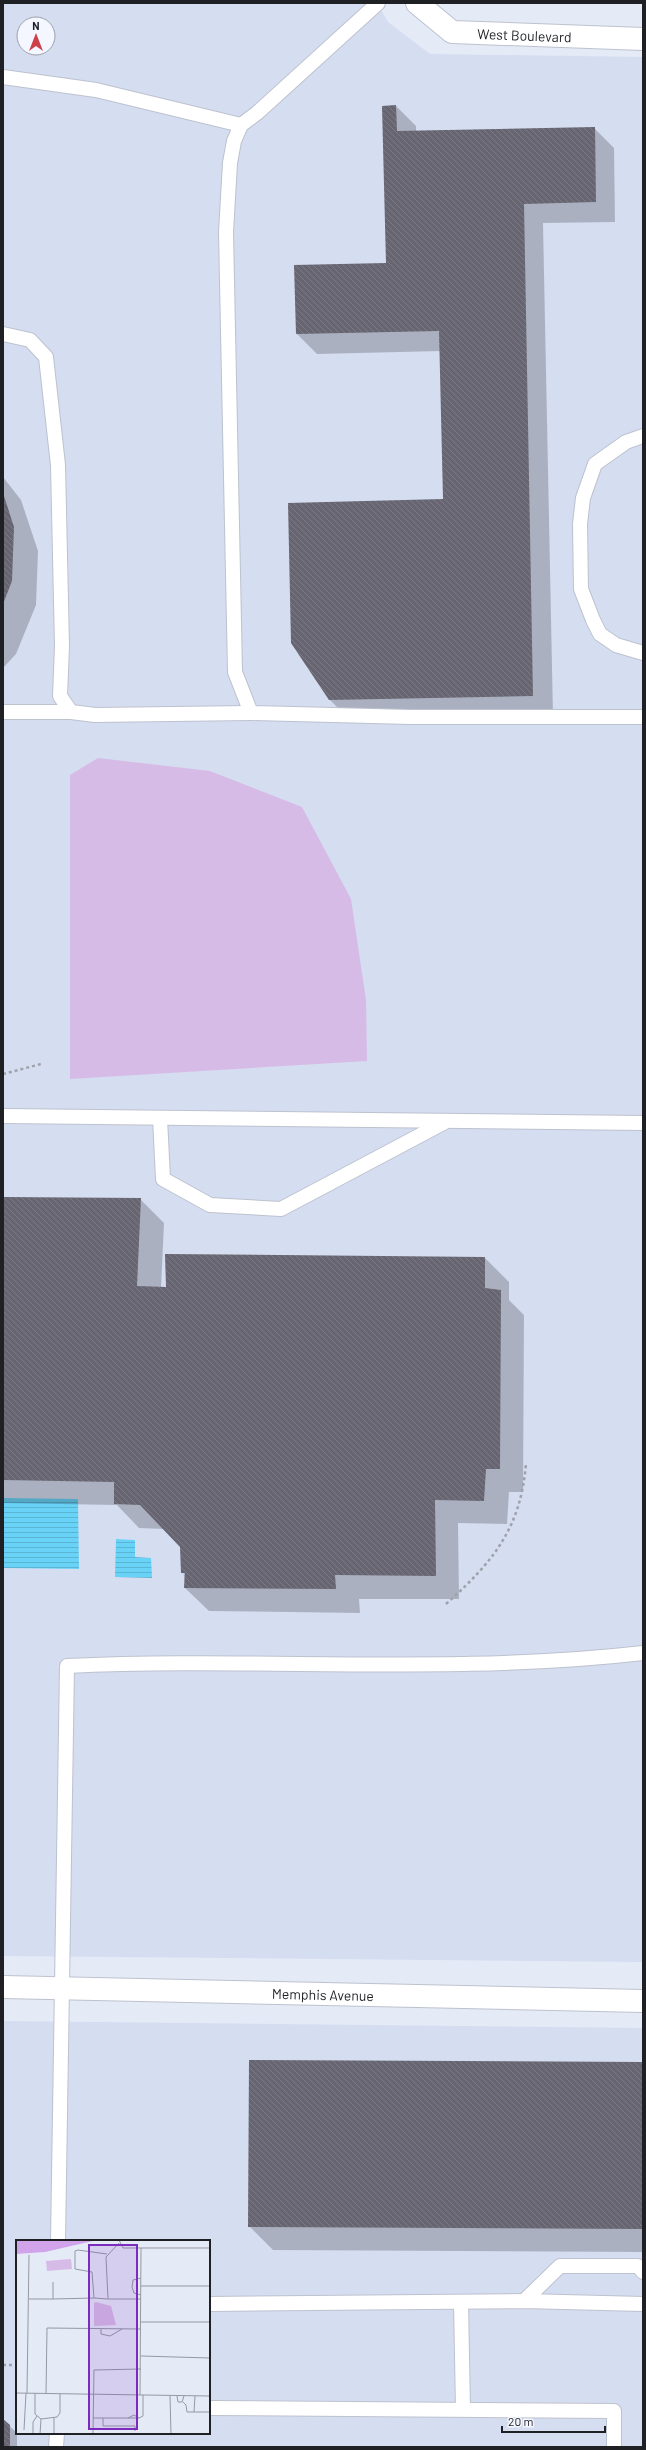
<svg xmlns="http://www.w3.org/2000/svg" width="646" height="2450" viewBox="0 0 646 2450" font-family="Barlow,sans-serif">
  <style>
    .built { fill: #d5ddf0; fill-rule: evenodd }
    .park { fill: #d7bbe7 }
    .water { fill: url(#water-rules) }
    .shadow { fill: #0003 }
    .building { fill: url(#building-back-hatch) }
    .lines { fill: none; stroke-linecap: round; stroke-linejoin: round }
    .service-casing { stroke: #bdc2cf; stroke-width: 16 }
    .minor-casing { stroke: #bdc2cf; stroke-width: 24 }
    .secondary-casing { stroke: #bdc2cf; stroke-width: 24 }
    .path { stroke: #9fa2ac; stroke-width: 2.5; stroke-dasharray: 3 3; stroke-linecap: butt }
    .service { stroke: #fff; stroke-width: 14 }
    .minor { stroke: #fff; stroke-width: 22 }
    .secondary { stroke: #fff; stroke-width: 22 }
    .labels { text-anchor: middle; dominant-baseline: central; stroke-width: 4; stroke-linejoin: round; paint-order: stroke }
    .street-label { font-size: 14px; fill: #1e2024; stroke: #f4f7ff }
    .inset-road { fill: none; stroke: #9599a3; stroke-width: 1 }
    .view { fill: #7b2cbf; fill-opacity: 0.15; stroke: #7b2cbf; stroke-width: 2 }
    .inset-edge { fill: none; stroke: #1e2024; stroke-width: 2 }
  </style>
  <defs>
    <pattern id="water-rules" width="6" height="5" patternUnits="userSpaceOnUse"><rect width="6" height="5" fill="#69d2f7"/><path d="M0 2.5h6" fill="none" stroke="#5bb4d4"/></pattern>
    <pattern id="building-back-hatch" width="6" height="6" patternUnits="userSpaceOnUse"><rect width="6" height="6" fill="#666571"/><path d="M-1 5l2 2M0 0l6 6M5-1l2 2" fill="none" stroke="#7c7b84"/></pattern>
  </defs>
  <rect width="100%" height="100%" fill="#e5eaf7"/>
  <g class="built">
    <path d="M3,3h374l11,19 42,32 213,3v1905l-640,-6zM24,24h24v24h-24z"/>
    <path d="M3,2021l640,7v419h-640zM17,2241h192v192h-192z"/>
  </g>
  <path class="park" d="M98,758l112,13 92,36 49,92 15,101 1,61 -297,18v-304z"/>
  <g class="water">
    <path d="M3,1498l75,1 1,70 -76,-1z"/>
    <path d="M116,1539l19,1v17l16,1 1,20 -37,-1z"/>
  </g>
  <g class="shadow">
    <path d="M396,106l20,20v5l178,-3 20,20 1,74 -72,1 10,493 -203,4 -20,-20 115,-200 -4,-149 -124,3 -20,-20 -2,-68 92,-2z"/>
    <path d="M3,477l18,23 17,51 -2,54 -20,49 -13,14z"/>
    <path d="M3,1198l137,1 24,24 -3,65 324,-30 24,24v18l15,15 -1,177h-14l-2,32 -49,-1 1,76h-100l1,14 -151,-2 -24,-23 -4,-42 -17,-17 -25,-1 -22,-23 -114,-2z"/>
    <path d="M643,2063v189l-370,-2 -24,-24z"/>
    <path d="M3,2420l14,13v14h-14z"/>
  </g>
  <g class="building">
    <path d="M396,105l1,26 198,-4 1,75 -72,2 9,492 -204,4 -38,-57 -3,-140 155,-4 -4,-168 -143,3 -2,-69 92,-2 -4,-157z"/>
    <path d="M3,493l11,34 -2,54 -9,23z"/>
    <path d="M3,1197l138,1 -4,88 29,1 -1,-33 320,3v31l16,2 -1,179h-14l-2,32 -49,-1 1,76 -101,-1 1,14 -152,-1 1,-15h-4l-1,-26 -40,-42 -26,-1v-22l-111,-2z"/>
    <path d="M249,2060l394,2v167l-395,-2z"/>
    <path d="M3,2419l7,6v22h-7z"/>
  </g>
  <g class="lines">
    <g class="service-casing">
      <g id="service">
        <path d="M378,3l-121,110 -16,12 -7,16 -4,22 -4,69 9,440 16,41 160,4h232"/>
        <path d="M3,77l93,13 145,35"/>
        <path d="M3,334l27,6 16,17 12,108 4,181 -2,50 11,16 24,3 156,-2"/>
        <path d="M643,436l-17,6 -31,22 -12,34 -3,26 1,65 12,31 7,14 16,11 27,8"/>
        <path d="M3,712h68"/>
        <path d="M3,1116l640,7"/>
        <path d="M160,1118l3,61 47,26 71,4 164,-87"/>
        <path d="M58,2241l9,-575c191,-9 385,9 576,-13"/>
        <path d="M524,2301l36,-35h78l5,6"/>
        <path d="M461,2302l2,107"/>
        <path d="M209,2304l315,-3 119,3"/>
        <path d="M209,2408l405,3v36"/>
        <path d="M56,2447l1,-14"/>
      </g>
    </g>
    <g class="minor-casing">
      <g id="minor">
        <path id="s1" d="M417,3l35,29 191,7"/>
      </g>
    </g>
    <g class="secondary-casing">
      <g id="secondary">
        <path id="s2" d="M3,1987l640,14"/>
      </g>
    </g>
    <g class="path">
      <path d="M3,1074l38,-10"/>
      <path d="M446,1604c47,-42 75,-76 80,-141"/>
      <path d="M3,2365h14"/>
    </g>
    <use href="#service" class="service"/>
    <use href="#minor" class="minor"/>
    <use href="#secondary" class="secondary"/>
  </g>
  <g class="labels">
    <g class="street-label">
      <text stroke="none"><textPath href="#s1" startOffset="118">West Boulevard</textPath></text>
      <text stroke="none"><textPath href="#s2" startOffset="320">Memphis Avenue</textPath></text>
    </g>
  </g>
  <g transform="translate(16 2240)">
    <rect width="194" height="194" fill="#e5eaf7"/>
    <path d="M0,0h81l-52,12 -29,2z" fill="#d1a3ea"/>
    <path d="M55,19l1,10 -25,2 -1,-10zM80,62l15,4 5,19 -22,1v-23z" fill="#d7bbe7"/>
    <path class="inset-road" d="M103,0l4,8h87M103,3l-13,14 2,42h33M91,14l-29,-4 -3,1v18l17,3 2,26 14,1M125,38l-8,2 -1,7 2,6 7,2M125,46h69M13,59h24v-17M37,59l41,-1M125,82h69M85,89v5l9,2 12,-7M125,116l69,2M0,153l194,3M11,153l2,-138M19,153v21l6,5 16,-2 3,-4v-19M30,154l1,-66 94,1M124,155l1,-147M154,156l1,38M161,156l1,6h4l2,-6M167,162l3,3 1,7h23M178,172l1,-16M38,178v16M77,178h10v8h32v5M87,178h36M112,178l6,-3 5,3M123,178l4,-2v-21M8,190l2,-37M17,194v-12l4,-6M24,194l1,-15M77,194l1,-64 47,-1"/>
    <path class="view" d="M73,5h48v184h-48z"/>
    <rect width="194" height="194" class="inset-edge"/>
  </g>
  <rect width="646" height="2450" fill="none" stroke="#1e2024" stroke-width="8"/>
  <g transform="translate(36 36)"><circle r="19" fill="#f4f7ff" stroke="#9ea1a7"/>
  <path d="M0-3L7 15L0 10L-7 15Z" fill="#cf3f49"/>
  <text y="-6" font-size="11" font-weight="bold" text-anchor="middle" fill="#1e2024">N</text>
  </g>
  <path d="M502 2426v6h103v-6" fill="none" stroke="#1e2024" stroke-width="2"/>
  <text x="508" y="2426" font-size="12" fill="#1e2024" stroke="#f4f7ff" stroke-width="3" paint-order="stroke">20 m</text>
</svg>
